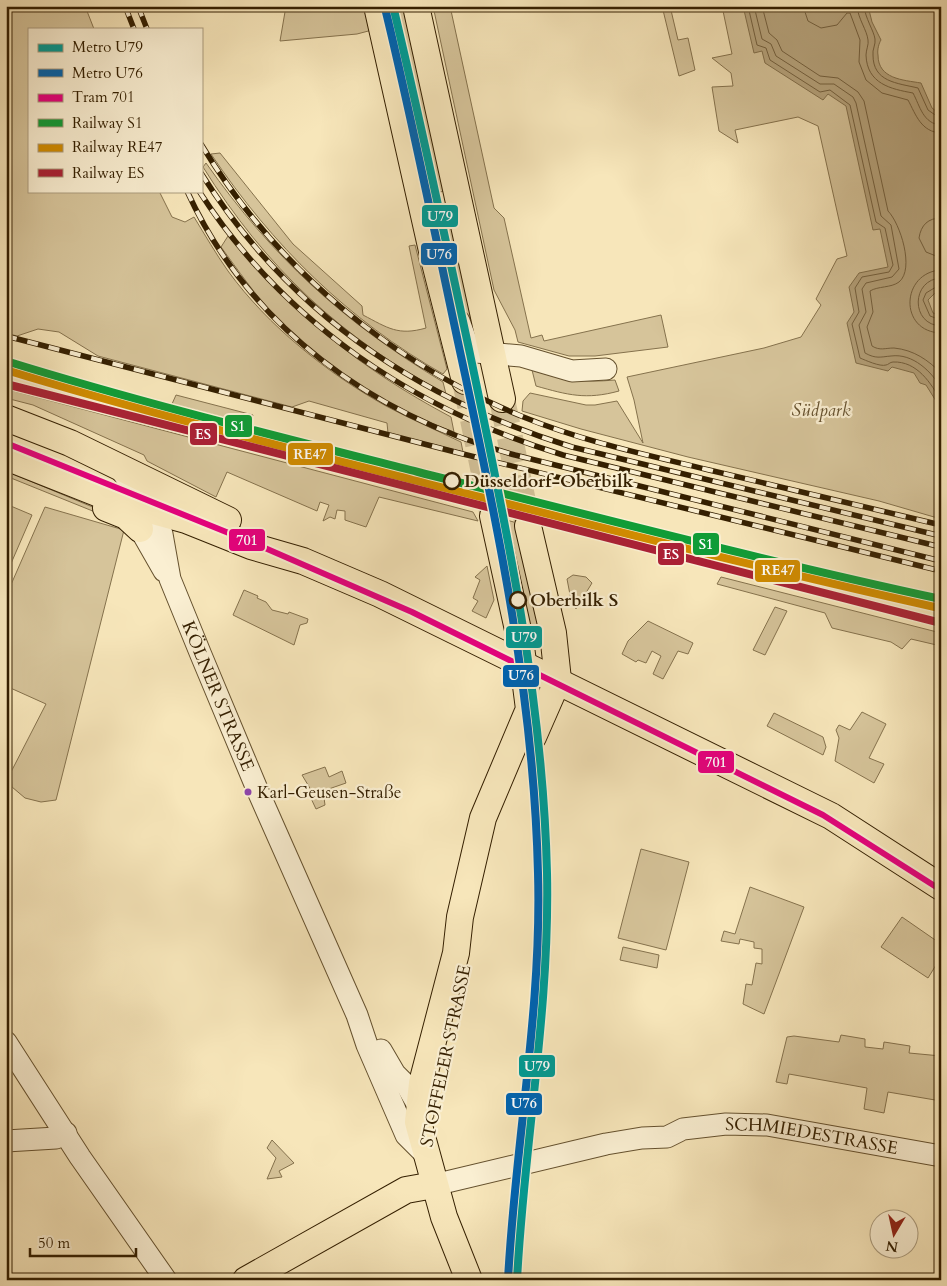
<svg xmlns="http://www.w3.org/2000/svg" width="947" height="1286" viewBox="0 0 947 1286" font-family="Cardo,serif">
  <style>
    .green { fill: #d6c49a; stroke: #85724d }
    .water { fill: #b5a27b; stroke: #816e4a }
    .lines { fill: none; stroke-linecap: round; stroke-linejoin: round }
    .shore { stroke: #74603e; stroke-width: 1 }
    .major-tunnel { stroke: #d0be95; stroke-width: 26; stroke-dasharray: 26 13; stroke-linecap: butt }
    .minor-casing { stroke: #65512e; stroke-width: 23 }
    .major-casing { stroke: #341f00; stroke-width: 28 }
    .minor { stroke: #faefd2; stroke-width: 21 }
    .major { stroke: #f7e6ba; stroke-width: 26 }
    .rail-casing { stroke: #341f00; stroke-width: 5.5 }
    .rail { stroke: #faefd2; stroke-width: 4; stroke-dasharray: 11; stroke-linecap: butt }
    .rail-1-casing { stroke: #faefd2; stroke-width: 11 }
    .rail-2-casing { stroke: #faefd2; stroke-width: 11 }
    .rail-3-casing { stroke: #faefd2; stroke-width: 11 }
    .rail-1 { stroke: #109c37; stroke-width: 8 }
    .rail-2 { stroke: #d08b00; stroke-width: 8 }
    .rail-3 { stroke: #aa2135; stroke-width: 8 }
    .tram-1-casing { stroke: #faefd2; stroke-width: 10 }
    .tram-1 { stroke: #e5007d; stroke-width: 6 }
    .metro-1-casing { stroke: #faefd2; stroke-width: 11 }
    .metro-2-casing { stroke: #faefd2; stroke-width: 11 }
    .metro-1 { stroke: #009a93; stroke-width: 8 }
    .metro-2 { stroke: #0063af; stroke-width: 8 }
    .stop-dot { fill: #faefd2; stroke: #341f00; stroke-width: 2.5 }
    .bus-dot { fill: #8e44ad; stroke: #faefd2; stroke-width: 2 }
    .labels { text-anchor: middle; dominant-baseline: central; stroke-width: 4.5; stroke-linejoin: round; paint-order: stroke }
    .bus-label { font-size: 17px; fill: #341f00; stroke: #faefd2; text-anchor: start }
    .park-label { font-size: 18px; font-style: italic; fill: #65512e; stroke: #faefd2 }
    .stop-label { font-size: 18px; font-weight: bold; fill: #341f00; stroke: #faefd2; text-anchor: start }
    .street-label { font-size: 18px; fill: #341f00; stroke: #faefd2 }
    .line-badge { stroke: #faefd2; stroke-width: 2 }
    .badge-label { font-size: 14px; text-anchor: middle; font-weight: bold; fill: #fff }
  </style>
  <rect width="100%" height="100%" fill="#f7e6ba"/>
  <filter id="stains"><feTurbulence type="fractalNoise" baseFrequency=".004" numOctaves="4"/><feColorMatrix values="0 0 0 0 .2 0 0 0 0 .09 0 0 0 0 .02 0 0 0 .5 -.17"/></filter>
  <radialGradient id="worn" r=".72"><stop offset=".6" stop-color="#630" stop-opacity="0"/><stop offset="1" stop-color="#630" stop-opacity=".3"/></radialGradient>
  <g class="green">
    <path d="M6,6h79l9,23h-65v162h130l13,26 13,5 9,-5c11,18 22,37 34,54 40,55 99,102 158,135 24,13 50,24 75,36l2,10 -75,-19 -1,-10 -78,-22 -17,6 -194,-51 -39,-24 -21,-3 -21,7 -11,-3z"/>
    <path d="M286,6h85l5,23 -19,5 -77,7z"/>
    <path d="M383,6h27l40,184 -25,5z"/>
    <path d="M433,6h17l44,202 10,10 27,120 11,-3 2,6 117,-26 7,32 -73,9h-26l-51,-14 -3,-12 -21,-40z"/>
    <path d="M662,6h8l8,34 10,-2 7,32 -16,6z"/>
    <path d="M722,6h219v513l-62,-18 -191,-44 -107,-28 -59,-18 1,-10 7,-8 56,12h9l22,-4 26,42 -9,-43 -7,-23 137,-29 37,-11 20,-32 -5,-6 21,-40 10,-3 -29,-130 -20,-9 -63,13 3,13 -19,-12 -7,-44 21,-1 -2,-13 -19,-15 20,-4z"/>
    <path d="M220,153l73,91 69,62 1,9c25,13 35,21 63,13l-17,-82 6,-1 32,124 -4,5c-95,-54 -171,-129 -232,-220z"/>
    <path d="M206,163c67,95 137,159 237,219l3,12c-105,-56 -180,-126 -243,-227z"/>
    <path d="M454,207l28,130 -15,-6 -38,-119z"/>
    <path d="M228,236c68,80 131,132 223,181l3,15c-66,-24 -130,-65 -179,-116 -20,-21 -37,-46 -54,-69z"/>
    <path d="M532,370c31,10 51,13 83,10l4,11c-33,9 -51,4 -83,-5z"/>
    <path d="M6,389l467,123 5,9 -99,-24 -13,30 -21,-7v-9l-8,-1 -2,9 -5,-2 -7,4 6,-16 -9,-3 -3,9 -90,-39 -11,25 -69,-36 -3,-6 -111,-50 -27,-7z"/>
    <path d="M176,395l77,20 -4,9 -77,-20z"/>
    <path d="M6,471l101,42 -2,3 -99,-40z"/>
    <path d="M6,504l26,11 -26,60z"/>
    <path d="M45,507l79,23 -68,270 -15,2 -16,-4 -13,-11 -1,-15 35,-68 -40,-18v-90z"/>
    <path d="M499,518l22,6 26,118 -22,-9z"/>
    <path d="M487,566l7,34 -8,18 -14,-7 6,-10 -5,-3 7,-18 -5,-3z"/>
    <path d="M573,575l13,2 6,6 -16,26 -4,-4 -5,-26z"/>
    <path d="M721,577l220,56v13l-30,-7 -9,10 -11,-7 -59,-14 -7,-15 -108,-29z"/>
    <path d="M244,590l14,6 -1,2 9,4 6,8 16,4 1,-2 19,7 -1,4 -7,2 -6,20 -61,-30z"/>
    <path d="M775,607l12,4 -22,44 -12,-5z"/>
    <path d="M648,621l45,22 -5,11 -10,-3 -15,28 -10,-5 8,-18 -9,-5 -6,12 -8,-3 -2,2 -14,-8 6,-13z"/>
    <path d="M862,712l24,12 -17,34 15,6 -10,19 -39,-22 4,-23 -3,-8 3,-5 11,5z"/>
    <path d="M774,713l49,24 3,10 -3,8 -56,-29z"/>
    <path d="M325,767l4,10 13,-6 4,12 -23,8 2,14 -9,4 -8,-17 3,-2 -9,-15z"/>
    <path d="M641,849l48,13 -23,88 -48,-12z"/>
    <path d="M750,887l54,20 -40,107 -21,-10 3,-20 6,1 4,-22 6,1v-15l-8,-1v-6l-14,-3 -1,5 -18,-3 3,-10 11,3z"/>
    <path d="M902,917l39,27v13l-13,21 -47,-31z"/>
    <path d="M623,947l36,8 -2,13 -37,-8z"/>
    <path d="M841,1035l24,4v8l18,2 1,-7 26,4 -1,7 32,3v45l-53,-9 -4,21 -20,-4 3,-21 -78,-14 -2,10 -11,-2 11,-45 7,-1 45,6z"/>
    <path d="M272,1140l22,23 -15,8 3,6 -15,2 9,-21 -9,-10z"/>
  </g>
  <path class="water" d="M743,6h72c15,5 37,0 53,0l4,16 9,18c-2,3 -4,10 -3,15 0,24 25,25 43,28l11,25 9,7v121l-3,2 3,2v47l-13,13 5,13 8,2v94l-15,-24 -6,-2 -6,-10 -22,-6 -4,4 -32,-8 -9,-40 7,-11 -5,-25 10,-14 29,-6 -8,-38 -7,1 -27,-124 -18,-12 -5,6 -58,-37 -3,-12 -8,2z"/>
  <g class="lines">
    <g class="shore">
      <path d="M748,6l9,39 9,3 4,12 50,32 10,-2 20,15 26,117 9,6 8,37 -4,7 -27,5 -7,11 4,24 -7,12 8,34c5,2 20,9 26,7 2,0 4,-3 7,-3 24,-1 38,21 48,39"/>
      <path d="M754,6l8,33 9,5 5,12 44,28h14l19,13 3,6 25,113 10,9 8,44 -7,8 -26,6 -4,6 4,23 -7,13 6,28c11,6 15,4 26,3 22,-3 41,16 50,32"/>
      <path d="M762,6l7,27 8,7 5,11 38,25 18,2 20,14 6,9 24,110c12,12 27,58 11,71 -8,6 -21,4 -29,9l3,21 -6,15 5,19c8,5 13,2 22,2 20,2 34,12 47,25"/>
      <path d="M803,6l5,15 13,7 16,-3 10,-12h3l10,27 -1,22 7,18 16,13 26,7c8,15 13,32 33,33"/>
      <path d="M857,6c1,13 10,24 11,34 1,4 -2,10 -2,15 1,29 25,34 47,38 7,13 10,31 28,32"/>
      <path d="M864,6c1,12 10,25 11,33 1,5 -3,11 -2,16 0,27 24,28 45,33l10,22 13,9"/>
      <path d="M941,218c-13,0 -20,7 -22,20l7,14 15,6"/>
      <path d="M941,270c-40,2 -43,62 0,63"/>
      <path d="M941,278c-30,1 -31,47 0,48"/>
      <path d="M941,284l-15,9 -3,7 7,16 11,4"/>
    </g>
    <g class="major-tunnel">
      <path d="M465,381l28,135"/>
      <path d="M502,399l26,127"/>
    </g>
    <g class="minor-casing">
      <g id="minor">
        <path d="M459,321l8,22 9,9 45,4 51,15 34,-2"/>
        <path id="s1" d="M119,468l22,29 21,37 8,45 31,76 56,134 100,226 10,30 39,90 20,20"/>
        <path d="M140,529l24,42"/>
        <path d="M6,1042l74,115 86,123"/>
        <path d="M381,1050l14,24 12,12 16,28"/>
        <path d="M6,1141l50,-3 10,-5"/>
        <path id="s2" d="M434,1185l172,-41 36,-6 25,-1 16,-8 43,-5 41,1 174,31"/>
      </g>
    </g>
    <g class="major-casing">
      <g id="major">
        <path d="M377,6l55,245 33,130"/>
        <path d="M416,6l86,393"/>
        <path d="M6,418l64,25 158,77"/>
        <path d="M6,457l111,44 69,19 65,26 52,15 77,33 451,222 110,71"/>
        <path d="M106,508l20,8 14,13"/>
        <path d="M528,526l25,107 5,47 -25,57"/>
        <path d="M246,1280l160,-90 28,-5"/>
        <path d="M469,1280l-25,-63 -26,-95 4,-39 34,-130 4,-36 23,-99 46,-109 -9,-70 -27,-123"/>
      </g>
    </g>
    <use href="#minor" class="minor"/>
    <use href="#major" class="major"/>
    <g class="rail-casing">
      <g id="rail">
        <path d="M125,6l9,23"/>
        <path d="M138,6l9,23"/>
        <path d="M201,144c75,125 190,219 325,274 59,24 122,37 183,52 77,18 155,37 232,55"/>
        <path d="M201,173c87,139 217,226 371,274l369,89"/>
        <path d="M187,191c62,136 186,225 328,264l426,106"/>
        <path d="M199,191c85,132 216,219 364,264l378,92"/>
        <path d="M6,336l453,117 482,118"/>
      </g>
    </g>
    <use href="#rail" class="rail"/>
    <g class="rail-1-casing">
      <path id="rail-1" d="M6,361c136,42 274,76 412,111 174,44 347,89 523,127"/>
    </g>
    <g class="rail-2-casing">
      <path id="rail-2" d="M6,370c134,41 271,75 407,110 175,44 350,89 526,128"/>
    </g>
    <g class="rail-3-casing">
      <path id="rail-3" d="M6,384l935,239"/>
    </g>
    <use href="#rail-1" class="rail-1"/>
    <use href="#rail-2" class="rail-2"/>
    <use href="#rail-3" class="rail-3"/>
    <g class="tram-1-casing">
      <path id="tram-1" d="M6,443l245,99 161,70 411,203 118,75"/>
    </g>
    <use href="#tram-1" class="tram-1"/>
    <g class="metro-1-casing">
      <path id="metro-1" d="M393,6c28,116 52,232 77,348 36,171 73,344 77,519 3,136 -23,271 -30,407"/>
    </g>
    <g class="metro-2-casing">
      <path id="metro-2" d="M385,8c28,115 51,232 76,348 37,170 73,342 77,517 4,136 -23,271 -30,407"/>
    </g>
    <use href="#metro-1" class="metro-1"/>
    <use href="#metro-2" class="metro-2"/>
  </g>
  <g class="stop-dot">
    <circle cx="452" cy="481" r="8"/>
    <circle cx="518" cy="600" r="8"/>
  </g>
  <circle class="bus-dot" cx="248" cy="792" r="4.5"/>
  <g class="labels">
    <g class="bus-label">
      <text x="257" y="792">Karl-Geusen-Straße</text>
    </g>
    <g class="park-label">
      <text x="821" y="410">Südpark</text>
    </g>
    <g class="stop-label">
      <text x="464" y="481">Düsseldorf-Oberbilk</text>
      <text x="530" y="600">Oberbilk S</text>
    </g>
    <g class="street-label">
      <text stroke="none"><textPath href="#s1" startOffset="251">KÖLNER STRASSE</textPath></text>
      <text transform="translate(446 1056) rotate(-78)">STOFFELER STRASSE</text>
      <text stroke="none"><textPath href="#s2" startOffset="386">SCHMIEDESTRASSE</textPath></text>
    </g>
  </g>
  <g class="line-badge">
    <rect x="421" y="204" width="38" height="24" rx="5" fill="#009a93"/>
    <rect x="420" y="242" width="38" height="24" rx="5" fill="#0063af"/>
    <rect x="224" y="414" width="29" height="24" rx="5" fill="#109c37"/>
    <rect x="189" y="422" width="29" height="24" rx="5" fill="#aa2135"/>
    <rect x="287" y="442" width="47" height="24" rx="5" fill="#d08b00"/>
    <rect x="228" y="528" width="38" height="24" rx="5" fill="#e5007d"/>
    <rect x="692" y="532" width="28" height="24" rx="5" fill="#109c37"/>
    <rect x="657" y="542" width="28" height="24" rx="5" fill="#aa2135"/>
    <rect x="754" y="559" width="47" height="24" rx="5" fill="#d08b00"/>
    <rect x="505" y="625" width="38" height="24" rx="5" fill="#009a93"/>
    <rect x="502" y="664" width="38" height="24" rx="5" fill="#0063af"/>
    <rect x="697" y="750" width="38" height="24" rx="5" fill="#e5007d"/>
    <rect x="518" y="1054" width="38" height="24" rx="5" fill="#009a93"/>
    <rect x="505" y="1092" width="38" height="24" rx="5" fill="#0063af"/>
  </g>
  <g class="badge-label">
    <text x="440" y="221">U79</text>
    <text x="439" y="259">U76</text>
    <text x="238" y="431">S1</text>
    <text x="203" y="439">ES</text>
    <text x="310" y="459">RE47</text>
    <text x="247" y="545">701</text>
    <text x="706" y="549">S1</text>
    <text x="671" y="559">ES</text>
    <text x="778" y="575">RE47</text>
    <text x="524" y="642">U79</text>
    <text x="521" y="680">U76</text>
    <text x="716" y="767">701</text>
    <text x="537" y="1071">U79</text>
    <text x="524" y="1108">U76</text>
  </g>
  <rect width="947" height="1286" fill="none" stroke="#f7e6ba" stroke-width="25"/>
  <rect x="8" y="8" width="932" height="1271" fill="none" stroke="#341f00" stroke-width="2.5"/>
  <rect x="12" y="12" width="922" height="1261" fill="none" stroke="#341f00"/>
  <rect x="28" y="28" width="175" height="165" fill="#faefd2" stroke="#ab9c7e"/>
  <rect x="38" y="44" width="25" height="8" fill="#009a93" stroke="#ab9c7e"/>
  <text x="72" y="52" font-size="15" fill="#341f00">Metro U79</text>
  <rect x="38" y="69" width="25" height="8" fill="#0063af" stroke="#ab9c7e"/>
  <text x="72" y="78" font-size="15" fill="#341f00">Metro U76</text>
  <rect x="38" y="94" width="25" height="8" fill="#e5007d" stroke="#ab9c7e"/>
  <text x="72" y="102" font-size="15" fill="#341f00">Tram 701</text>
  <rect x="38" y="119" width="25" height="8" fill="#109c37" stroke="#ab9c7e"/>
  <text x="72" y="128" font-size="15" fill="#341f00">Railway S1</text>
  <rect x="38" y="144" width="25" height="8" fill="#d08b00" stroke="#ab9c7e"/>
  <text x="72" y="152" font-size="15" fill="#341f00">Railway RE47</text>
  <rect x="38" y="169" width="25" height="8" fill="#aa2135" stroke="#ab9c7e"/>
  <text x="72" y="178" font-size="15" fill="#341f00">Railway ES</text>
  <g transform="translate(894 1234) rotate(189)"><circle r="24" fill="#faefd2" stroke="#ab9c7e"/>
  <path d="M0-4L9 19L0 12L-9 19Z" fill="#8f2418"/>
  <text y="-8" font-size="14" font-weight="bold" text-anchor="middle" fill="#341f00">N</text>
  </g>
  <path d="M30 1248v8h106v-8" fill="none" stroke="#341f00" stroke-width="2.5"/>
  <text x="38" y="1248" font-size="15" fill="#341f00" stroke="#faefd2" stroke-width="4" paint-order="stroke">50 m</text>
  <rect width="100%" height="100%" filter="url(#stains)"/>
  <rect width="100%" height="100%" fill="url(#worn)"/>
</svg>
